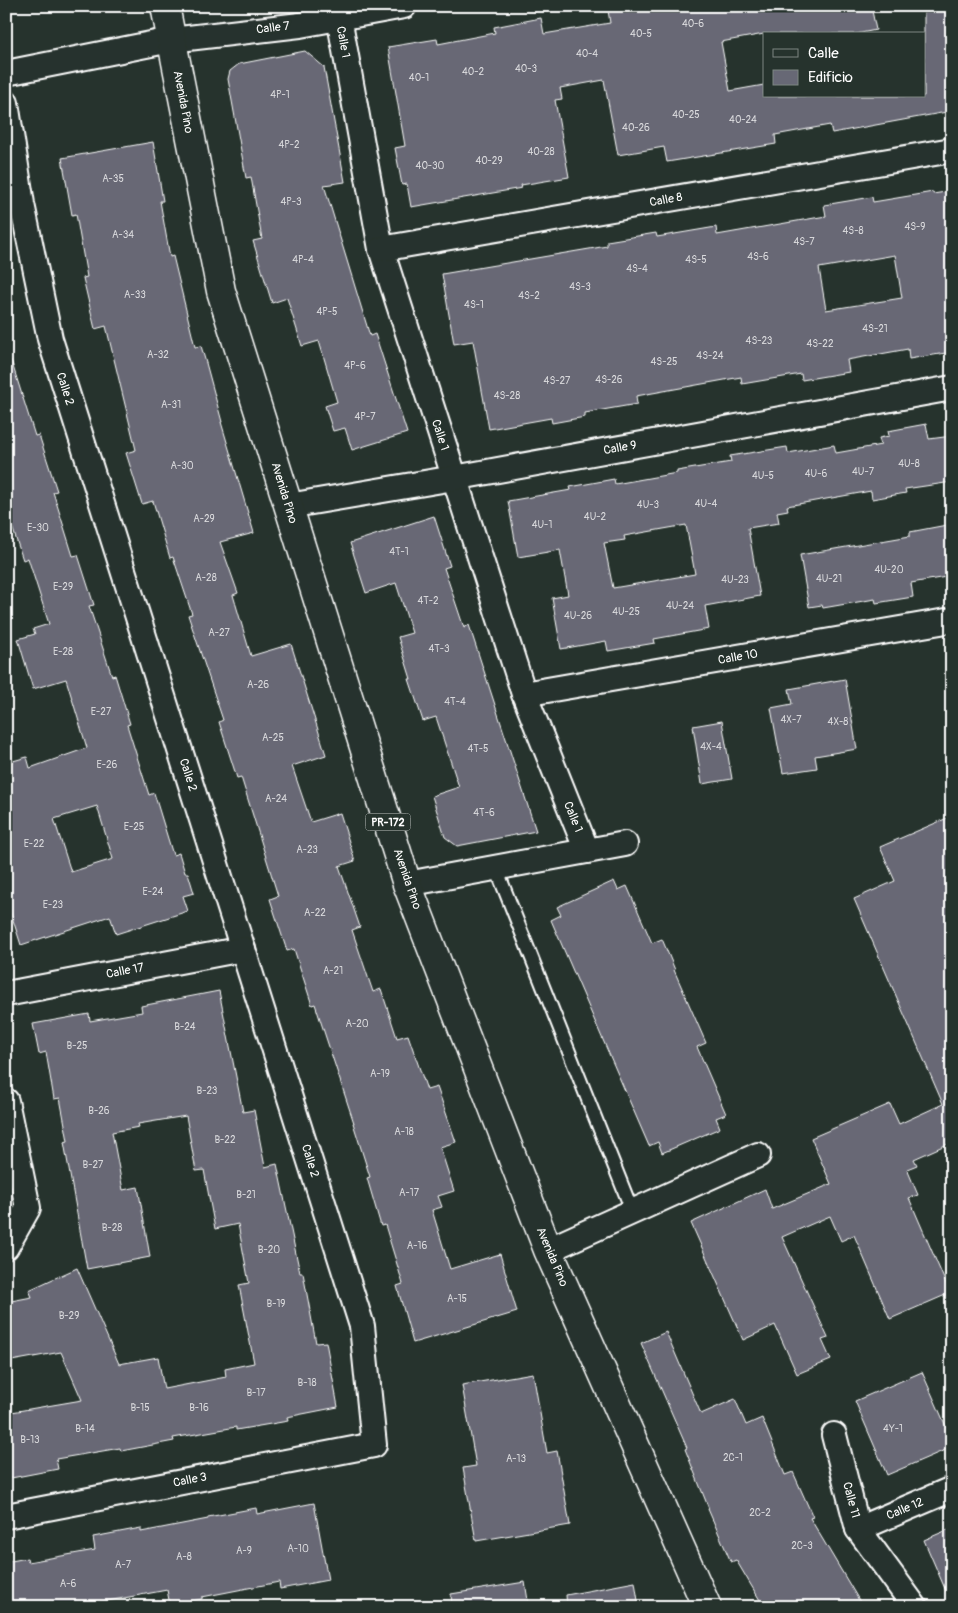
<svg xmlns="http://www.w3.org/2000/svg" width="958" height="1613" viewBox="0 0 958 1613" font-family="Pangolin,sans-serif">
  <style>
    .building { fill: #676875; stroke: #fff; fill-rule: evenodd }
    .lines { fill: none; stroke-linecap: round; stroke-linejoin: round }
    .lane-casing { stroke: #fff; stroke-width: 16 }
    .street-casing { stroke: #fff; stroke-width: 28 }
    .primary-casing { stroke: #fff; stroke-width: 31 }
    .lane { stroke: #26332d; stroke-width: 12 }
    .street { stroke: #26332d; stroke-width: 24 }
    .primary { stroke: #26332d; stroke-width: 28 }
    .labels { text-anchor: middle; dominant-baseline: central; stroke-width: 5; stroke-linejoin: round; paint-order: stroke }
    .number-label { font-size: 10px; fill: #d9d9dc }
    .shield { fill: #26332d; stroke: #bec2c0; stroke-width: 1 }
    .shield-label { font-size: 11px; font-weight: bold; fill: #fff }
    .street-label { font-size: 12px; fill: #fff; stroke: #26332d }
  </style>
  <rect width="100%" height="100%" fill="#26332d"/>
  <filter id="ink" filterUnits="userSpaceOnUse"><feTurbulence type="fractalNoise" baseFrequency=".02" numOctaves="2"/><feDisplacementMap in="SourceGraphic" scale="10" xChannelSelector="R" yChannelSelector="G"/><feConvolveMatrix kernelMatrix="1 2 1 2 8 2 1 2 1" color-interpolation-filters="sRGB"/></filter>
  <g filter="url(#ink)">
    <g class="building">
      <path d="M629,6h242l5,24 -20,4h-92l-43,8 9,49 34,-6v11h160v-90h28v105l-120,22 -2,-8 -55,10 1,9 -109,18 -3,-15 -46,8 -14,-75 -44,8 2,11 -7,1 14,77 -48,8 1,3 -111,19 -4,-23 -5,1 -7,-37 10,-2 -17,-99 49,-8 1,5 57,-11 -1,-6 47,-9 3,16 66,-11 -2,-13z"/>
      <path d="M305,51l19,16 21,115 -21,3 46,151 5,-2 32,99 -55,17 -7,-22 -12,3 -8,-25 12,-4 -18,-61 -17,5 -15,-48 -15,5 -19,-62 9,-2 -11,-62 -5,1 -18,-99 2,-8 9,-7z"/>
      <path d="M153,142l10,59h-3l10,56 3,-1 22,91 6,-1 5,17 16,59h-1l33,111 -34,9 18,51 -5,2 18,61 40,-12 35,111 -34,11 19,56 29,-9 15,48 -16,5 21,61 -8,3 21,62 8,-3 16,49 11,-3 19,55 10,-3 19,55 -16,5 14,44 -16,5 4,11 -10,3 18,59 50,-15 17,58 -104,31 -16,-57 6,-2 -18,-59 -4,1 -14,-48 3,-1 -17,-54h1l-39,-119 -3,1 -18,-56 -7,2 -17,-52 8,-3 -37,-119 -4,1 -18,-56 4,-2 -35,-105 4,-1 -19,-57 -3,1 -17,-57 -11,3 -16,-51 10,-3 -30,-124 -11,3 -12,-51 4,-1 -11,-63 -4,1 -10,-57z"/>
      <path d="M952,191v161l-43,7 -1,-10 -61,11 2,12 -47,8 -1,-6 -59,10 -1,-7 -105,19 1,8 -52,9v4l-33,6 -1,-5 -62,11 -16,-88 -19,3 -12,-70 165,-28v-5l49,-8 1,4 59,-10 1,8 109,-19 -2,-11 48,-8 1,5 60,-10v2zM895,255l7,43 -76,12 -7,-42z"/>
      <path d="M11,360l24,76 4,-1 18,56 -4,1 20,64 5,-1 16,50 -5,1 23,70 3,-1 15,49 -3,1 22,70 5,-2 19,62 6,-2 6,20h3l6,20 -11,3 5,15 -72,23 -6,-18 -89,29 -15,-47v-135l21,-6 3,11 57,-20 -21,-69 -33,10 -15,-50 17,-5 -2,-5 16,-5 -21,-66 -5,2 -17,-52v-147zM97,806l16,53 -42,13 -17,-53z"/>
      <path d="M926,424l3,15 23,-3v46l-47,7 1,4 -34,6 -1,-8 -84,15 1,4 -11,2 2,11 -31,5 12,68 -55,10 4,23 -55,10 1,4 -47,8 -2,-10 -45,8 -9,-51 16,-3 -8,-45 -42,7 -10,-56 63,-11 -1,-3 44,-8 1,5 62,-11v-2l54,-9 -1,-6 57,-9 1,6 46,-8 2,8 45,-8 -2,-7 10,-2 -1,-5zM686,525l9,49 -82,14 -9,-45 21,-3 -1,-4z"/>
      <path d="M434,516l16,50 -6,2 20,60 5,-3 67,206 -79,15 -12,-9 -13,-41 27,-9 -23,-70 -13,4 -14,-42h2l-13,-42 14,-4 -16,-50 -30,10 -16,-50z"/>
      <path d="M952,524v52l-41,7 2,14 -37,6 -1,-4 -52,9 -1,-3 -13,2 -9,-52 110,-19v-4z"/>
      <path d="M845,679l12,70 -42,7 2,12 -34,5 -12,-65 21,-4 -3,-15z"/>
      <path d="M722,721l10,58 -30,5 -9,-58z"/>
      <path d="M952,816v326l-38,17 3,6 -10,4 11,26 -9,3 41,95 -60,26 -36,-84 -13,6 -11,-25 -48,21 46,101 -6,2 9,20 -34,14 -22,-49 -32,15 -52,-117 74,-34 7,20 59,-25 -20,-46 79,-34 9,20 44,-20 -89,-205 41,-18 -15,-34z"/>
      <path d="M614,881l4,9 9,-4 25,57 10,-4 13,31h-1l32,73 -9,4 29,67 -10,4 4,10 -58,25 -4,-11 -9,4 -98,-226 10,-5 -4,-8z"/>
      <path d="M219,991l24,121 11,-2 11,57 12,-3 23,109h3l13,70 10,-1 12,65 -51,10 1,4 -52,9v-3l-63,11 1,3 -53,10 -1,-3 -64,11 2,10 -52,10v-66l76,-13 -21,-48 -55,10v-60l26,-5 -3,-7 48,-22 42,96 39,-7 6,32 62,-12 -1,-8 29,-6 -15,-78 10,-2 -11,-59 -23,5 -11,-59 -8,1 -10,-55 -48,8 1,3 -27,5 11,58 15,-3 12,70 -63,12 -23,-127 4,-1 -8,-43 -6,1 -8,-47 -7,2 -6,-30 56,-10 1,7 52,-9 -1,-6z"/>
      <path d="M666,1332l35,82 34,-15 11,26 16,-7 23,57 8,-3 20,45 -3,1 53,89h-99l-28,-47 -5,2 -23,-53h1l-24,-60 2,-1 -46,-105z"/>
      <path d="M922,1372l30,68v7l-65,28 -32,-74z"/>
      <path d="M533,1373l14,80 10,-2 13,74 -94,16 -13,-73 13,-2 -14,-81z"/>
      <path d="M314,1503l14,77 -48,9 -1,-7 -77,15v2l-32,6 -3,-15 -70,13v4h-50l-1,-5 -28,5h-12v-45l21,-4 1,4 67,-12 -2,-13 48,-9v4l67,-13v-2l48,-9 1,6z"/>
      <path d="M952,1528v77l-28,-65z"/>
      <path d="M525,1582l4,25h-77l-1,-13z"/>
      <path d="M635,1582l4,25h-72l-1,-12z"/>
    </g>
    <g class="lines">
      <g class="lane-casing">
        <path id="lane" d="M496,868l137,345"/>
      </g>
      <g class="street-casing">
        <g id="street">
          <path d="M337,6l44,243 143,445 63,157"/>
          <path d="M6,73l165,-33 129,-15 104,-19"/>
          <path d="M6,103l16,101 28,135 312,987 12,119 -368,71"/>
          <path d="M381,249l571,-99"/>
          <path d="M288,506l166,-28 498,-90"/>
          <path d="M524,694l428,-74"/>
          <path d="M407,884l218,-40"/>
          <path d="M6,994l237,-45"/>
          <path d="M6,1101l22,107 -22,39"/>
          <path d="M548,1250l210,-95"/>
          <path d="M834,1435l24,94 57,78"/>
          <path d="M858,1529l94,-40"/>
        </g>
      </g>
      <g class="primary-casing">
        <path id="primary" d="M165,6l56,285 186,593 141,366 159,357"/>
      </g>
      <use href="#lane" class="lane"/>
      <use href="#street" class="street"/>
      <use href="#primary" class="primary"/>
    </g>
  </g>
  <g class="labels">
    <g class="number-label">
      <text x="693" y="24">4O-6</text>
      <text x="641" y="34">4O-5</text>
      <text x="587" y="54">4O-4</text>
      <text x="526" y="69">4O-3</text>
      <text x="473" y="72">4O-2</text>
      <text x="419" y="78">4O-1</text>
      <text x="280" y="95">4P-1</text>
      <text x="686" y="115">4O-25</text>
      <text x="743" y="120">4O-24</text>
      <text x="636" y="128">4O-26</text>
      <text x="289" y="145">4P-2</text>
      <text x="541" y="152">4O-28</text>
      <text x="489" y="161">4O-29</text>
      <text x="430" y="166">4O-30</text>
      <text x="113" y="179">A-35</text>
      <text x="291" y="202">4P-3</text>
      <text x="915" y="227">4S-9</text>
      <text x="853" y="231">4S-8</text>
      <text x="123" y="235">A-34</text>
      <text x="804" y="242">4S-7</text>
      <text x="758" y="257">4S-6</text>
      <text x="303" y="260">4P-4</text>
      <text x="696" y="260">4S-5</text>
      <text x="637" y="269">4S-4</text>
      <text x="580" y="287">4S-3</text>
      <text x="135" y="295">A-33</text>
      <text x="529" y="296">4S-2</text>
      <text x="474" y="305">4S-1</text>
      <text x="327" y="312">4P-5</text>
      <text x="875" y="329">4S-21</text>
      <text x="759" y="341">4S-23</text>
      <text x="820" y="344">4S-22</text>
      <text x="158" y="355">A-32</text>
      <text x="710" y="356">4S-24</text>
      <text x="664" y="362">4S-25</text>
      <text x="355" y="366">4P-6</text>
      <text x="609" y="380">4S-26</text>
      <text x="557" y="381">4S-27</text>
      <text x="507" y="396">4S-28</text>
      <text x="171" y="405">A-31</text>
      <text x="365" y="417">4P-7</text>
      <text x="909" y="464">4U-8</text>
      <text x="182" y="466">A-30</text>
      <text x="863" y="472">4U-7</text>
      <text x="816" y="474">4U-6</text>
      <text x="763" y="476">4U-5</text>
      <text x="706" y="504">4U-4</text>
      <text x="648" y="505">4U-3</text>
      <text x="595" y="517">4U-2</text>
      <text x="204" y="519">A-29</text>
      <text x="542" y="525">4U-1</text>
      <text x="38" y="528">E-30</text>
      <text x="399" y="552">4T-1</text>
      <text x="889" y="570">4U-20</text>
      <text x="206" y="578">A-28</text>
      <text x="829" y="579">4U-21</text>
      <text x="735" y="580">4U-23</text>
      <text x="63" y="587">E-29</text>
      <text x="428" y="601">4T-2</text>
      <text x="680" y="606">4U-24</text>
      <text x="626" y="612">4U-25</text>
      <text x="578" y="616">4U-26</text>
      <text x="219" y="633">A-27</text>
      <text x="439" y="649">4T-3</text>
      <text x="63" y="652">E-28</text>
      <text x="258" y="685">A-26</text>
      <text x="455" y="702">4T-4</text>
      <text x="101" y="712">E-27</text>
      <text x="791" y="720">4X-7</text>
      <text x="838" y="722">4X-8</text>
      <text x="273" y="738">A-25</text>
      <text x="711" y="747">4X-4</text>
      <text x="478" y="749">4T-5</text>
      <text x="107" y="765">E-26</text>
      <text x="276" y="799">A-24</text>
      <text x="484" y="813">4T-6</text>
      <text x="134" y="827">E-25</text>
      <text x="34" y="844">E-22</text>
      <text x="307" y="850">A-23</text>
      <text x="153" y="892">E-24</text>
      <text x="53" y="905">E-23</text>
      <text x="315" y="913">A-22</text>
      <text x="333" y="971">A-21</text>
      <text x="357" y="1024">A-20</text>
      <text x="185" y="1027">B-24</text>
      <text x="77" y="1046">B-25</text>
      <text x="380" y="1074">A-19</text>
      <text x="207" y="1091">B-23</text>
      <text x="99" y="1111">B-26</text>
      <text x="404" y="1132">A-18</text>
      <text x="225" y="1140">B-22</text>
      <text x="93" y="1165">B-27</text>
      <text x="409" y="1193">A-17</text>
      <text x="246" y="1195">B-21</text>
      <text x="112" y="1228">B-28</text>
      <text x="417" y="1246">A-16</text>
      <text x="269" y="1250">B-20</text>
      <text x="457" y="1299">A-15</text>
      <text x="276" y="1304">B-19</text>
      <text x="69" y="1316">B-29</text>
      <text x="307" y="1383">B-18</text>
      <text x="256" y="1393">B-17</text>
      <text x="140" y="1408">B-15</text>
      <text x="199" y="1408">B-16</text>
      <text x="85" y="1429">B-14</text>
      <text x="893" y="1429">4Y-1</text>
      <text x="30" y="1440">B-13</text>
      <text x="733" y="1458">2C-1</text>
      <text x="516" y="1459">A-13</text>
      <text x="760" y="1513">2C-2</text>
      <text x="802" y="1546">2C-3</text>
      <text x="298" y="1549">A-10</text>
      <text x="244" y="1551">A-9</text>
      <text x="184" y="1557">A-8</text>
      <text x="123" y="1565">A-7</text>
      <text x="68" y="1584">A-6</text>
    </g>
    <rect class="shield" x="365.5" y="813.5" width="45" height="17" rx="4"/>
    <g class="shield-label">
      <text x="388" y="822">PR-172</text>
    </g>
    <g class="street-label">
      <text transform="translate(273 28) rotate(-7)">Calle 7</text>
      <text transform="translate(343 42) rotate(80)">Calle 1</text>
      <text transform="translate(183 102) rotate(79)">Avenida Pino</text>
      <text transform="translate(666 200) rotate(-10)">Calle 8</text>
      <text transform="translate(65 389) rotate(72)">Calle 2</text>
      <text transform="translate(440 435) rotate(72)">Calle 1</text>
      <text transform="translate(620 448) rotate(-10)">Calle 9</text>
      <text transform="translate(284 493) rotate(73)">Avenida Pino</text>
      <text transform="translate(738 657) rotate(-10)">Calle 10</text>
      <text transform="translate(188 775) rotate(72)">Calle 2</text>
      <text transform="translate(573 817) rotate(68)">Calle 1</text>
      <text transform="translate(407 879) rotate(71)">Avenida Pino</text>
      <text transform="translate(125 971) rotate(-11)">Calle 17</text>
      <text transform="translate(310 1161) rotate(73)">Calle 2</text>
      <text transform="translate(552 1257) rotate(67)">Avenida Pino</text>
      <text transform="translate(190 1480) rotate(-11)">Calle 3</text>
      <text transform="translate(851 1500) rotate(75)">Calle 11</text>
      <text transform="translate(905 1509) rotate(-23)">Calle 12</text>
    </g>
  </g>
  <rect width="958" height="1613" fill="none" stroke="#26332d" stroke-width="25"/>
  <rect x="12" y="12" width="933" height="1588" fill="none" stroke="#fff" stroke-width="2" filter="url(#ink)"/>
  <rect x="763" y="32" width="162" height="65" fill="#26332d" stroke="#7d8581"/>
  <rect x="773" y="49" width="25" height="8" fill="#26332d" stroke="#7d8581"/>
  <text x="808" y="58" font-size="15" fill="#ffffff">Calle</text>
  <rect x="773" y="70" width="25" height="15" fill="#676875" stroke="#7d8581"/>
  <text x="808" y="82" font-size="15" fill="#ffffff">Edificio</text>
</svg>
